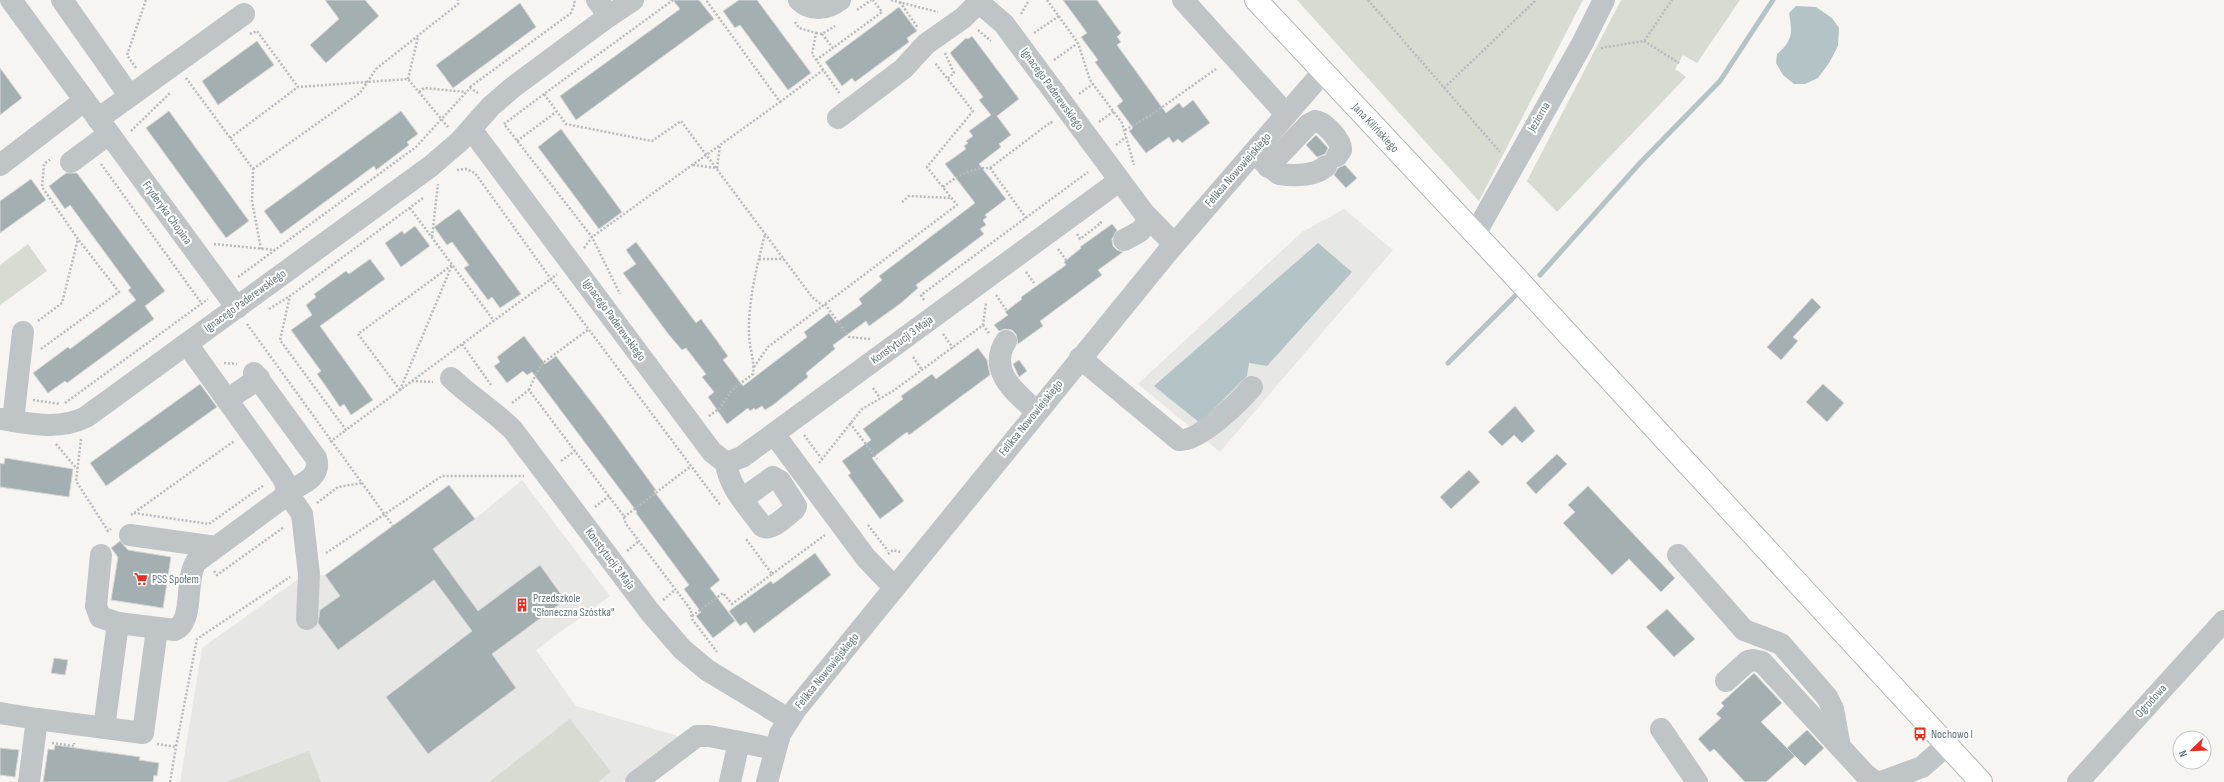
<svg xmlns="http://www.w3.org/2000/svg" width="2224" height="782" viewBox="0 0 2224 782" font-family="'Sofia Sans Condensed',sans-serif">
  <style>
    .built { fill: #e7e7e6 }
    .green { fill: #d7dbd2 }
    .water { fill: #b4c4c6 }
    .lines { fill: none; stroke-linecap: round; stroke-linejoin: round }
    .stream { stroke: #b4c4c6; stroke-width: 5 }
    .building { fill: #a4afb2; stroke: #d7d7d5 }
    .major-casing { stroke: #b2b8bb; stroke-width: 24 }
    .path { stroke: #b7bbbd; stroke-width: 2.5; stroke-dasharray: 2 2; stroke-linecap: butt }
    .minor { stroke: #bfc4c7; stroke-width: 22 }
    .major { stroke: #fff; stroke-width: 22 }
    .labels { text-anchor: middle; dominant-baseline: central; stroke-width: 4; stroke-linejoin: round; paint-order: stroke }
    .street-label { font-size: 12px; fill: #61767e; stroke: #fff }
    .poi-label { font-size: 12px; fill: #61767e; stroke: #fff; text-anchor: start }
  </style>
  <rect width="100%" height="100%" fill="#f6f5f2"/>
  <g class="built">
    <path d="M1344,209l49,41 -173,202 -82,-68 164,-152z"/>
    <path d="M522,480l88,116 -74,54 40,56 105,31 -59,45h-442l22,-134 103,-74 20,1 124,-90 26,34z"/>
  </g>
  <g class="green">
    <path d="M1297,0h286l-104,201z"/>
    <path d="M1621,0h119l-43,63 -14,-8 -8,14 11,8 -129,135 -30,-31z"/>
    <path d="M28,244l19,27 -47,34v-40z"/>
    <path d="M570,719l41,53 -13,10h-109z"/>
    <path d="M309,751l12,31h-95z"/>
  </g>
  <g class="water">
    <path d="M1796,6l20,1 16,11 7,10 -1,18 -9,17 -11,15 -13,6h-11l-11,-9 -7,-12 1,-9c17,-14 15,-23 12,-41z"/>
    <path d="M1318,243l34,29 -85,94 -18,-3 -2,13 -47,47 -46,-37z"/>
  </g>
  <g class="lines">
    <g class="stream">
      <path d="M1540,275l100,-112 80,-82 53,-81"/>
      <path d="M1448,363l67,-67"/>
    </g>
  </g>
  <g class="building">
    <path d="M325,0h40l14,16 -53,47 -16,-18 29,-26z"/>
    <path d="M673,0h26l15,19 -138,101 -16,-24 120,-87z"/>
    <path d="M739,0h18l54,73 -23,17 -48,-65 -5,3 -12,-17z"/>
    <path d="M1063,0h34l24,33 -4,4 4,5 -4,3 49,68 13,-10 4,5 10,-8 17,23 -28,20 -4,-4 -5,4 -4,-6 -23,16 -17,-22 4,-3 -16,-22 6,-5 -28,-39 3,-2 -17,-23 6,-4z"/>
    <path d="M520,3l16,24 -83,61 -17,-23z"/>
    <path d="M899,7l18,24 -10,7 2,4 -54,40 -3,-4 -10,8 -17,-24z"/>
    <path d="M972,36l47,63 -22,17 14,19 -12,9 2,3 -22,17 27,35 -21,16 2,2 -4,3 3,5 -6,4 4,5 -68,51 2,3 -17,15 -32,23 -3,-5 -33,24 2,4 -29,24 2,4 -35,28 -8,5 -3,-4 -7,4 -1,-2 -4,3 -2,-3 -21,16 -19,-27 6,-5 -12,-15 4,-3 -20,-26 -4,2 -13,-15 -46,-62 13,-9 -10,-14 10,-8 60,81 5,-4 27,37 -5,4 20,26 64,-49 -3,-5 25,-19 7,10 26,-19 -3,-5 23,-19 -3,-4 96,-73 -30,-39 21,-15 -2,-3 4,-3 -2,-2 7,-5 -4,-5 22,-16 -12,-15 4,-3 -33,-44 16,-15 2,1z"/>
    <path d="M257,41l17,24 -56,40 -16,-24z"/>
    <path d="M0,68l22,30 -22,17z"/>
    <path d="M169,111l80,110 -23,17 -80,-110z"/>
    <path d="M401,111l17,23 -11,8 2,3 -33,25 -2,-4 -93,68 -17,-23z"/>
    <path d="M561,129l61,83 -23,17 -61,-82z"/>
    <path d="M1316,135l12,13 -3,6 -8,3 -11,-12z"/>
    <path d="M1345,165l12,13 -11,10 -12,-13 4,-7z"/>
    <path d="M66,173h11l88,118 -20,15 9,13 -87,64 -2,-2 -17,12 -15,-20 35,-26 2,2 66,-49 -8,-10 3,-2 -61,-83 -5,4 -16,-23z"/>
    <path d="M31,179l15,21 -46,33v-32z"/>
    <path d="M459,209l62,85 -21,14 -8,-11 -4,3 -24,-32 5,-3 -17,-23 -5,3 -13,-18z"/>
    <path d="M1112,224l5,6 -5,9 1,7 4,4 6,2 -25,18 4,5 -62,46 3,5 -25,18 -2,-10 -4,-4 -7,-1 -6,2 -5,-6 14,-10 -3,-3 17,-13 -1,-2 45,-32 -2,-3 17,-14 -1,-1z"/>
    <path d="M415,226l15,20 -29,21 -16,-24 17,-12 2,3z"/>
    <path d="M370,259l15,20 -65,47 53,74 -22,15 -7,-11 -4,3 -15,-22 -8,-11 4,-3 -30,-41 21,-15 -6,-10 10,-8 -2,-3 32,-23 3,3z"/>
    <path d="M1812,298l9,9 -28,30 5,4 -17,19 -14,-13z"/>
    <path d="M524,336l21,28 11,-8 47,61 53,73 -2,1 66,89 -10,8 25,33 -22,17 -17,-22 5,-4 -17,-23 5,-4 -53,-72 1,-1 -105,-140 -5,3 -4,-4 -16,12 -13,-17 6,-4 -3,-5z"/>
    <path d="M978,348l9,12 3,15 -81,60 -2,-3 -35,26 32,43 -24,18 -32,-44 3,-2 -9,-12 29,-21 -8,-11 40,-30 -2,-3 31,-22 4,5z"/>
    <path d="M1019,360l8,11 -8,6 -6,-13z"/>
    <path d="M200,384l17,23 -111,79 -16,-23z"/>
    <path d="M1823,384l21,19 -17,19 -21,-20z"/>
    <path d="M1515,406l20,25 -13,12 -8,-8 -12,11 -14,-14z"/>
    <path d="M1557,454l10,10 -31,30 -10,-11z"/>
    <path d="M5,458l68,11 -4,28 -69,-10v-24l4,1z"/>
    <path d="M1469,470l11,12 -29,27 -11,-12z"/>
    <path d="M449,485l26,34 -42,30 45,62 62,-46 25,35 -73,54 24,34 -88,66 -42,-57 86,-66 -38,-51 -96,70 -20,-27 2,-13 20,-14 -15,-21z"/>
    <path d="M1588,486l87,92 -14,14 -32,-33 -17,16 -49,-52 12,-11 -7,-7z"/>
    <path d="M120,541l8,9 43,7 -8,51 -52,-8 7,-43 -7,-9z"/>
    <path d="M815,553l16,22 -77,58 -8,-11 -6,4 -11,-15 42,-30 2,3z"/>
    <path d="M1667,609l28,30 -21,18 -28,-30z"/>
    <path d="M54,658l14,2 -3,15 -14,-2z"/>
    <path d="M1754,673l28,30 -21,19 34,34 -29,26h-21l-31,-33 -4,3 -12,-13 23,-21 -5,-4 8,-8 -3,-3z"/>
    <path d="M1807,730l17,18 -19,18 -18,-18z"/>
    <path d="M55,745l85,12 -1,3 20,3 -2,13 -3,-1 -1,7h-110l5,-33 6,1z"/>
    <path d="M0,748l19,2 -4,27 -15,-2z"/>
  </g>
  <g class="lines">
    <g class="major-casing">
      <g id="major">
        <path id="s1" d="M1256,0l240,256 485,526"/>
      </g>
    </g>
    <g class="path">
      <path d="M673,0l-129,94 22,30 86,17 29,-20 131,176 11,9"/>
      <path d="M891,0l47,12"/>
      <path d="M1047,0l31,43 12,37 32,43 12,42"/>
      <path d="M1368,0l132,152"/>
      <path d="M900,2l18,26"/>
      <path d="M857,10l14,-10"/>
      <path d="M1021,14l8,-14"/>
      <path d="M795,22l4,6 17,5 -4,21 28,40"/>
      <path d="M978,30l13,11"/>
      <path d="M816,33l6,1 13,-8"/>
      <path d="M1034,33l25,-17"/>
      <path d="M250,34l7,-3 41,56"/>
      <path d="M822,34l11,14 49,-36 -9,-12"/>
      <path d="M1644,41l35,22"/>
      <path d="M1601,48l43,-7 28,-41"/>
      <path d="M945,53l9,20 -7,6"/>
      <path d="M816,60l17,-12"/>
      <path d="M1054,60l24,-17"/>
      <path d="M136,68l-9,-13 19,-55"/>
      <path d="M186,78l67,91 -1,32 9,48"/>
      <path d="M408,79l10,-42"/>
      <path d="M470,87l101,-74 4,-10 -2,-3"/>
      <path d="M1444,88l92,-88"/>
      <path d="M419,92l5,-4 42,4"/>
      <path d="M544,94l-40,30 88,113 28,57"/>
      <path d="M1079,94l14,-10"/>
      <path d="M780,102l43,-32"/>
      <path d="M1099,122l15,-11"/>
      <path d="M1125,130l26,-15 65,-46"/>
      <path d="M131,131l40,-39"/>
      <path d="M230,138l68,-51 110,-8 40,48"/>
      <path d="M517,141l39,-29"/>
      <path d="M1116,145l10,-8"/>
      <path d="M101,164l101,140"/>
      <path d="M693,165l24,3 3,-22"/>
      <path d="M990,168l36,50"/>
      <path d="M253,169l107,-76 16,-24 82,-65v-4"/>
      <path d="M457,170l9,-1 9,4 76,106 6,-5"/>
      <path d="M943,187c14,-11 29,-20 47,-19l61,-46 2,2"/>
      <path d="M423,198l-133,98 -10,44 66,90 116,-86"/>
      <path d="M902,202l7,-6 42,2"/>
      <path d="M410,208l84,113"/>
      <path d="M1077,234l3,5 21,-16 -2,-3"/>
      <path d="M432,237l6,-53"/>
      <path d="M214,244l61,6"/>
      <path d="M584,248l8,-11 188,-135 -74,-102"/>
      <path d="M1058,249l8,11"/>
      <path d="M759,259h25"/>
      <path d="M1026,272l8,11"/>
      <path d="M238,277l178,-130 54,-59 8,5"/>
      <path d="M996,295l11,16"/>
      <path d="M924,300l-3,-5 167,-123"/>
      <path d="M825,304l24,33 21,2"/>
      <path d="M269,309l21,-13"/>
      <path d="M38,321l24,-18 16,-64 -36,-52 2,-23 8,-6"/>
      <path d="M247,324l146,202"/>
      <path d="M983,325l6,8"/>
      <path d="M943,334l10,14"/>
      <path d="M41,349l78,-57 -41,-53"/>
      <path d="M913,357l9,13"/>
      <path d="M224,363l13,1"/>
      <path d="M754,367l14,-20 189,-142 -30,-38 46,-56 -38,-48"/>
      <path d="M412,381l21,1"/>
      <path d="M491,385l-29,-41 89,-65 170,227"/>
      <path d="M873,388l7,10"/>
      <path d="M400,390l-42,-56 94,-69"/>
      <path d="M400,390l52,-125"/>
      <path d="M529,390l7,-16 8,-12 45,-33"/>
      <path d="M33,400l27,4"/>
      <path d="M65,403l143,-104"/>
      <path d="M512,403l17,-13 94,125 3,9 65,86 1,9 25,33"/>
      <path d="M709,416l11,-8 12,-18 21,-16c2,-13 -4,-27 -4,-40 -1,-33 8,-68 16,-100"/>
      <path d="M850,423l27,36"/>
      <path d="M804,435l17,23"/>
      <path d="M81,439l-5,42 32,50 3,-2"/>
      <path d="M330,442l16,-12"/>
      <path d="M56,444l21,25"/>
      <path d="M561,461l14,-10"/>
      <path d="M819,463l43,-54 31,-18 90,-66 3,-22"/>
      <path d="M317,503l21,-16 24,-4"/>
      <path d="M595,507l14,-11"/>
      <path d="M134,513l75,11 55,-39"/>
      <path d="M131,515l103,-74"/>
      <path d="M624,517l67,-51"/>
      <path d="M868,525l20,26"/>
      <path d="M627,551l12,-10"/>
      <path d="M326,553l116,-77h82"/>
      <path d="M888,554l5,-4 7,2"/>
      <path d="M214,571l3,4 67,-48"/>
      <path d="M772,574l53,-39"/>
      <path d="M663,600l12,-10"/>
      <path d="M692,616l31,-23 9,11 40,-30 -26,-35"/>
      <path d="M52,743l22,3v-3"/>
      <path d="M157,744l19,3 21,-108 93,-62"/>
      <path d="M170,782l6,-35"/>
    </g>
    <g class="minor">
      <path d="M11,0l226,308"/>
      <path d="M62,0l67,95"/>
      <path d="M597,0l12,16"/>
      <path d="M799,0c12,12 29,9 41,0"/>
      <path d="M976,0l28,24 140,189 30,31"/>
      <path d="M1183,0l103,114"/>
      <path d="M838,118l65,-49 23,-25 37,-26 16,-16"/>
      <path d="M98,119l146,-105"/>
      <path d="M471,129l241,323 14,11 16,-6 377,-276"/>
      <path d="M1259,158l20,16c15,2 36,2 47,-8"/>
      <path d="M71,162l38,-28"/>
      <path d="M0,165l84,-64"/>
      <path d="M1268,167l41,-43 6,-3c9,0 27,20 26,29l-4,6"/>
      <path d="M1475,234l107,-190 22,-44"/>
      <path d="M1124,240l15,-8 11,-11"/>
      <path d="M1006,341c-19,30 10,52 30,70"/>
      <path d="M187,344l94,131 4,7 2,10 15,22 7,60 -2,45"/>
      <path d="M1080,358l99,82c20,2 60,-38 73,-53"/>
      <path d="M451,378c20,19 43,33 62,52l137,182 32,37 25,21 81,49"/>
      <path d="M227,400l32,-22"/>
      <path d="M0,419c29,4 58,12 86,-2l345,-251 29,-25 31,-35 21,-18 97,-72 24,-16"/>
      <path d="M13,421l10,-89"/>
      <path d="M774,434l92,124 28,29"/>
      <path d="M726,463c3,25 22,43 36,63 9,6 24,-10 32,-16l2,-4 -16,-25 -7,-4 -31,22"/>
      <path d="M130,535l86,12"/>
      <path d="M101,555l-5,51 4,11 18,6 57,7c20,-10 9,-49 21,-68l84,-62c3,-2 5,-7 9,-9 13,-7 33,-14 27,-33l-62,-85"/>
      <path d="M1678,555l66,75 37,14 46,53 6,12 7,38"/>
      <path d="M1726,681l22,-20 5,-1 9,2 102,111 11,9"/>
      <path d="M0,713l37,6 -8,63"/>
      <path d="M37,719l106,14 14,-104"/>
      <path d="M104,728l14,-105"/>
      <path d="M1661,729l36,53"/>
      <path d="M636,782l61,-46h12l66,13"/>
      <path d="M730,782l9,-40"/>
      <path d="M767,782l13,-48 16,-25 370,-455 157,-182"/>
      <path d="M1881,782l41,-15 25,-22"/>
      <path d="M2078,782l146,-161"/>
    </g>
    <use href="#major" class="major"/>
  </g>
  <defs>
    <g id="supermarket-bare" transform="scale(1.08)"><path d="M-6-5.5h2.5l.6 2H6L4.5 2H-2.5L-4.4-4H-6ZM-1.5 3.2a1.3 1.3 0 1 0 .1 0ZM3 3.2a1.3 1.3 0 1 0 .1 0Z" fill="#e43024" stroke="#fff" stroke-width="2.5" paint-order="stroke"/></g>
    <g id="building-bare" transform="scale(1.08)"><path d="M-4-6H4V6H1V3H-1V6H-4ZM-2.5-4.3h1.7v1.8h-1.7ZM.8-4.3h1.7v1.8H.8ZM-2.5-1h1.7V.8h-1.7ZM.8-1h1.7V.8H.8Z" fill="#e43024" stroke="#fff" stroke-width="2.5" paint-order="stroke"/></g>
    <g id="bus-bare" transform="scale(1.08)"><path d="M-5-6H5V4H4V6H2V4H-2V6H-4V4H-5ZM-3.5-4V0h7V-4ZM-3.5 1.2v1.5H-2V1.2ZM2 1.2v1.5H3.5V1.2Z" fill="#e43024" stroke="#fff" stroke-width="2.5" paint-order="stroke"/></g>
  </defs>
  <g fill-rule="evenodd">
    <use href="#supermarket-bare" x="141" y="579"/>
    <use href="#building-bare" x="522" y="605"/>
    <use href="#bus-bare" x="1920" y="734"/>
  </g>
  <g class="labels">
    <g class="street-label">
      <text transform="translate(1052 89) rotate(54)">Ignacego Paderewskiego</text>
      <text transform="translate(1539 117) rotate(-60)">Jeziorna</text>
      <text stroke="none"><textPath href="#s1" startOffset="175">Jana Kilińskiego</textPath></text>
      <text transform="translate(1238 170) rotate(-49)">Feliksa Nowowiejskiego</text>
      <text transform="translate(167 213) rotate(54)">Fryderyka Chopina</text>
      <text transform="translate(245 301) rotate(-36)">Ignacego Paderewskiego</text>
      <text transform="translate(614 320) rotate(54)">Ignacego Paderewskiego</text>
      <text transform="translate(902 340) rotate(-36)">Konstytucji 3 Maja</text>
      <text transform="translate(1031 418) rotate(-51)">Feliksa Nowowiejskiego</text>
      <text transform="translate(610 559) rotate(53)">Konstytucji 3 Maja</text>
      <text transform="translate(827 671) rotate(-51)">Feliksa Nowowiejskiego</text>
      <text transform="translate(2151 701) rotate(-48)">Ogrodowa</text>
    </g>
    <g class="poi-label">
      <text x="152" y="579">PSS Społem</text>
      <text x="533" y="598">Przedszkole<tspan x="533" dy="14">"Słoneczna Szóstka"</tspan></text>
      <text x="1931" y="734">Nochowo I</text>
    </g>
  </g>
  <g transform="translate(2192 750) rotate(247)"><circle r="19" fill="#ffffff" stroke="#c0c8cb"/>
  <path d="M0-3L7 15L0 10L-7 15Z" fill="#e43024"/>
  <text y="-6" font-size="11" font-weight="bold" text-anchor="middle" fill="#61767e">N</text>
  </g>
</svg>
